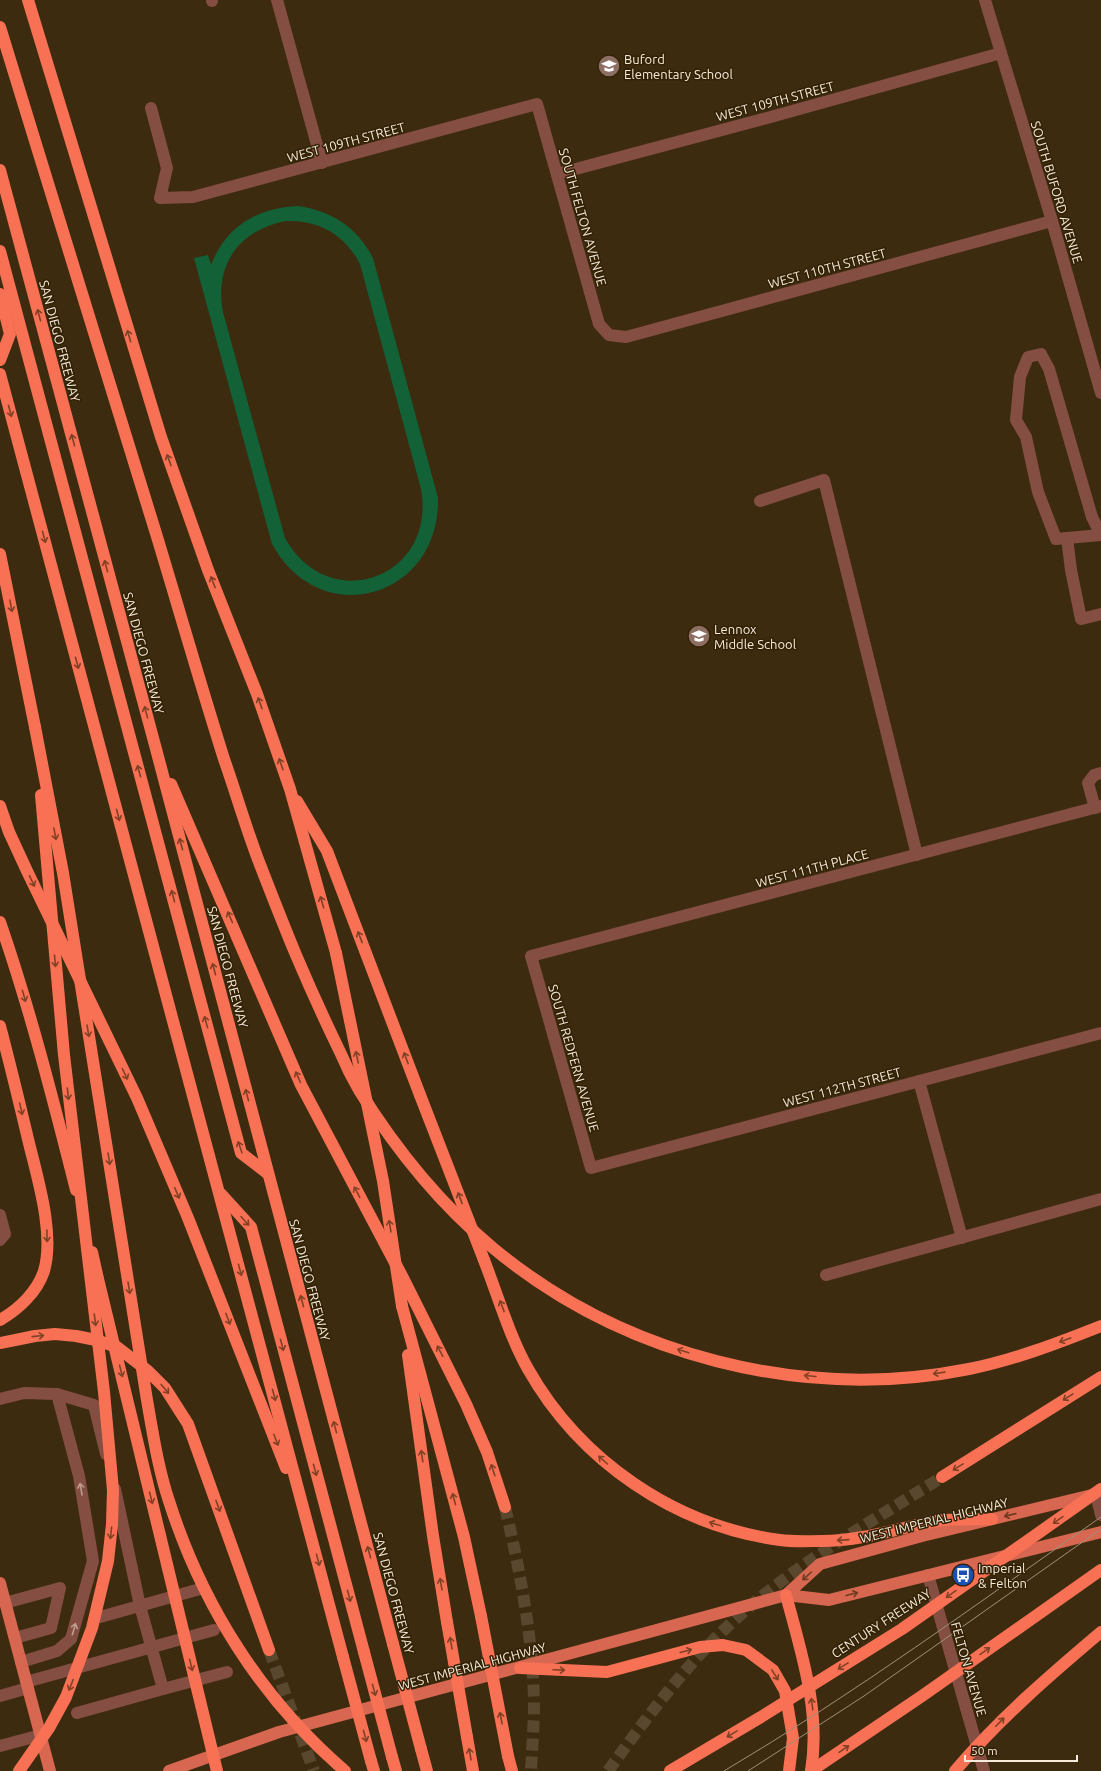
<svg xmlns="http://www.w3.org/2000/svg" width="1101" height="1771" viewBox="0 0 1101 1771" font-family="Ubuntu,sans-serif">
  <style>
    .green { fill: #126137; fill-rule: evenodd }
    .lines { fill: none; stroke-linecap: round; stroke-linejoin: round }
    .highway-tunnel { stroke: #59482e; stroke-width: 12; stroke-dasharray: 12 6; stroke-linecap: butt }
    .minor { stroke: #854e42; stroke-width: 12 }
    .major { stroke: #d76750; stroke-width: 12 }
    .highway { stroke: #f87155; stroke-width: 12 }
    .tram { stroke: #9e907a; stroke-width: 1 }
    .highway-bridge { stroke: #f87155; stroke-width: 12 }
    .oneway { stroke: #814124 }
    .oneway2 { stroke: #be9d8f }
    .oneway3 { stroke: #6c3a1f }
    .labels { text-anchor: middle; dominant-baseline: central; stroke-width: 3; stroke-linejoin: round; paint-order: stroke }
    .poi-label { font-size: 13px; fill: #f7ecdc; stroke: #322104; text-anchor: start }
    .street-label { font-size: 13px; fill: #f7ecdc; stroke: #322104 }
  </style>
  <rect width="100%" height="100%" fill="#3d2b0f"/>
  <path class="green" d="M298,206c34,5 59,21 75,52l65,240c2,101 -118,134 -166,46l-78,-286 14,-3 3,10c15,-39 46,-57 87,-59zM286,221c33,-1 58,13 74,43l61,225c16,89 -92,128 -136,49l-62,-226c-9,-47 16,-82 63,-91z"/>
  <g class="lines">
    <g class="highway-tunnel">
      <path d="M505,1507c15,64 28,130 29,197 0,22 -2,45 -3,67"/>
      <path d="M269,1650l45,121"/>
      <path d="M608,1771c39,-54 81,-111 131,-155 61,-55 134,-95 203,-139"/>
    </g>
    <g class="minor">
      <path d="M277,0l45,163"/>
      <path d="M985,0l67,221 49,172"/>
      <path d="M212,1v-1"/>
      <path d="M151,108l16,60 -7,30 33,-1 344,-93 62,220 10,11 17,2 426,-116"/>
      <path d="M557,174l210,-56 234,-65"/>
      <path d="M1041,354l8,15 43,148 9,18 -45,4 -18,-47 -12,-55 -10,-17 4,-43 8,-20z"/>
      <path d="M760,501l64,-21 93,375"/>
      <path d="M1067,538l4,32 10,49 20,-5"/>
      <path d="M1101,806l-570,150 60,212 510,-135"/>
      <path d="M1095,808l-7,-25 6,-8 7,-2"/>
      <path d="M919,1081l43,157"/>
      <path d="M0,1215l5,19 -5,6"/>
      <path d="M826,1275l275,-76"/>
      <path d="M0,1399l24,-6 33,1 37,11 12,49"/>
      <path d="M1096,1494l5,21"/>
      <path d="M928,1575l56,196"/>
      <path d="M5,1603l55,-15 -9,40 -36,10"/>
      <path d="M100,1617l100,-28"/>
      <path d="M21,1662l36,-11 14,-12 22,-78 -14,-85 -22,-82"/>
      <path d="M26,1682l188,-52"/>
      <path d="M163,1689l64,-17"/>
      <path d="M0,1696l28,-8"/>
      <path d="M77,1713l86,-24 -23,-83 -25,-117"/>
      <path d="M0,1746l41,-11"/>
    </g>
    <g class="major">
      <path d="M0,1583l50,188"/>
      <path d="M786,1595l34,-31 102,-28 170,-41"/>
      <path d="M169,1771l110,-39 507,-137 43,5 272,-68"/>
    </g>
    <g class="highway">
      <path d="M28,0l133,437 47,133 49,124 33,95 46,164"/>
      <path d="M0,27c52,171 106,341 158,513 22,73 43,146 66,219 12,34 22,69 35,103 12,31 24,62 37,93 14,33 29,66 45,99 5,12 11,24 18,36 36,58 81,114 134,158 130,108 310,154 476,121 45,-9 89,-26 132,-43"/>
      <path d="M0,170l156,579 237,895"/>
      <path d="M0,251l241,902 26,20"/>
      <path d="M0,294l10,40 -10,26"/>
      <path d="M0,374l343,1283"/>
      <path d="M0,554l35,173"/>
      <path d="M171,784l130,301 101,191 64,128 21,48 18,55"/>
      <path d="M297,801l30,50 93,244"/>
      <path d="M0,806l9,26 18,39 110,227 51,120 98,250"/>
      <path d="M0,922c30,87 53,177 76,268"/>
      <path d="M0,1026c10,38 19,75 28,113 9,38 27,94 16,132 -7,21 -25,38 -44,49"/>
      <path d="M221,1194l30,33 113,425"/>
      <path d="M92,1252l6,27"/>
      <path d="M484,1260c14,36 25,75 44,109 52,92 147,157 252,171 13,2 28,1 42,1 40,0 76,-13 115,-20 17,-3 37,-1 55,-2"/>
      <path d="M402,1306l62,231 17,79"/>
      <path d="M0,1343l35,-7 20,-2 21,2 20,4 21,7 31,24 17,17 23,36 81,226"/>
      <path d="M408,1355l25,181 14,86"/>
      <path d="M942,1477l159,-100"/>
      <path d="M786,1595c15,57 35,116 25,176"/>
      <path d="M520,1668l87,4 93,-25 23,-2 23,5 27,20 12,21 8,47 -4,33"/>
      <path d="M467,1737l6,34"/>
      <path d="M421,1749l6,22"/>
      <path d="M508,1756l4,15"/>
      <path d="M392,1757l4,14"/>
      <path d="M371,1761l3,10"/>
    </g>
    <g class="tram">
      <path d="M724,1771c130,-77 253,-167 377,-254"/>
      <path d="M748,1771l116,-75 237,-167"/>
    </g>
    <g class="highway-bridge">
      <path d="M35,727l28,146 84,527c6,34 11,68 22,101 33,104 93,199 176,270"/>
      <path d="M336,953l47,228 19,125"/>
      <path d="M420,1095l64,165"/>
      <path d="M98,1279l119,492"/>
      <path d="M481,1616l27,140"/>
      <path d="M447,1622l20,115"/>
      <path d="M393,1644l28,105"/>
      <path d="M364,1652l28,105"/>
      <path d="M343,1657l28,104"/>
      <path d="M19,1771l30,-43 17,-31 26,-69 16,-67 4,-37 1,-34 -9,-98 -40,-337 -23,-260"/>
      <path d="M670,1771l91,-54 141,-88 199,-140"/>
      <path d="M811,1771l111,-75 179,-126"/>
      <path d="M955,1771c44,-52 94,-95 146,-139"/>
    </g>
  </g>
  <defs><path id="oneway-shaft" d="M-6 0H5M1.5-3L5.5 0L1.5 3" fill="none" stroke-width="1.6" stroke-linecap="round" stroke-linejoin="round"/></defs>
  <g class="oneway">
    <use href="#oneway-shaft" transform="translate(39 315) rotate(-105)"/>
    <use href="#oneway-shaft" transform="translate(129 336) rotate(-106)"/>
    <use href="#oneway-shaft" transform="translate(10 411) rotate(75)"/>
    <use href="#oneway-shaft" transform="translate(73 440) rotate(-105)"/>
    <use href="#oneway-shaft" transform="translate(169 460) rotate(-110)"/>
    <use href="#oneway-shaft" transform="translate(44 537) rotate(75)"/>
    <use href="#oneway-shaft" transform="translate(106 566) rotate(-105)"/>
    <use href="#oneway-shaft" transform="translate(213 582) rotate(-111)"/>
    <use href="#oneway-shaft" transform="translate(11 606) rotate(79)"/>
    <use href="#oneway-shaft" transform="translate(77 663) rotate(75)"/>
    <use href="#oneway-shaft" transform="translate(260 703) rotate(-109)"/>
    <use href="#oneway-shaft" transform="translate(146 712) rotate(-105)"/>
    <use href="#oneway-shaft" transform="translate(281 764) rotate(-109)"/>
    <use href="#oneway-shaft" transform="translate(139 771) rotate(-105)"/>
    <use href="#oneway-shaft" transform="translate(118 815) rotate(75)"/>
    <use href="#oneway-shaft" transform="translate(55 834) rotate(79)"/>
    <use href="#oneway-shaft" transform="translate(181 844) rotate(-105)"/>
    <use href="#oneway-shaft" transform="translate(32 881) rotate(64)"/>
    <use href="#oneway-shaft" transform="translate(173 896) rotate(-105)"/>
    <use href="#oneway-shaft" transform="translate(322 902) rotate(-106)"/>
    <use href="#oneway-shaft" transform="translate(230 917) rotate(-114)"/>
    <use href="#oneway-shaft" transform="translate(360 937) rotate(-111)"/>
    <use href="#oneway-shaft" transform="translate(55 961) rotate(85)"/>
    <use href="#oneway-shaft" transform="translate(214 969) rotate(-105)"/>
    <use href="#oneway-shaft" transform="translate(24 996) rotate(74)"/>
    <use href="#oneway-shaft" transform="translate(206 1022) rotate(-105)"/>
    <use href="#oneway-shaft" transform="translate(88 1031) rotate(81)"/>
    <use href="#oneway-shaft" transform="translate(357 1057) rotate(-102)"/>
    <use href="#oneway-shaft" transform="translate(406 1058) rotate(-111)"/>
    <use href="#oneway-shaft" transform="translate(125 1074) rotate(64)"/>
    <use href="#oneway-shaft" transform="translate(298 1077) rotate(-114)"/>
    <use href="#oneway-shaft" transform="translate(68 1094) rotate(83)"/>
    <use href="#oneway-shaft" transform="translate(247 1095) rotate(-105)"/>
    <use href="#oneway-shaft" transform="translate(21 1109) rotate(77)"/>
    <use href="#oneway-shaft" transform="translate(240 1147) rotate(-109)"/>
    <use href="#oneway-shaft" transform="translate(109 1159) rotate(81)"/>
    <use href="#oneway-shaft" transform="translate(357 1192) rotate(-118)"/>
    <use href="#oneway-shaft" transform="translate(177 1193) rotate(67)"/>
    <use href="#oneway-shaft" transform="translate(460 1198) rotate(-111)"/>
    <use href="#oneway-shaft" transform="translate(245 1221) rotate(48)"/>
    <use href="#oneway-shaft" transform="translate(390 1226) rotate(-99)"/>
    <use href="#oneway-shaft" transform="translate(47 1236) rotate(89)"/>
    <use href="#oneway-shaft" transform="translate(240 1270) rotate(75)"/>
    <use href="#oneway-shaft" transform="translate(129 1288) rotate(81)"/>
    <use href="#oneway-shaft" transform="translate(302 1301) rotate(-105)"/>
    <use href="#oneway-shaft" transform="translate(502 1306) rotate(-111)"/>
    <use href="#oneway-shaft" transform="translate(228 1319) rotate(69)"/>
    <use href="#oneway-shaft" transform="translate(95 1320) rotate(83)"/>
    <use href="#oneway-shaft" transform="translate(38 1336) rotate(-6)"/>
    <use href="#oneway-shaft" transform="translate(1065 1340) rotate(160)"/>
    <use href="#oneway-shaft" transform="translate(282 1345) rotate(75)"/>
    <use href="#oneway-shaft" transform="translate(440 1351) rotate(-118)"/>
    <use href="#oneway-shaft" transform="translate(683 1351) rotate(-162)"/>
    <use href="#oneway-shaft" transform="translate(121 1371) rotate(76)"/>
    <use href="#oneway-shaft" transform="translate(939 1373) rotate(172)"/>
    <use href="#oneway-shaft" transform="translate(810 1376) rotate(-175)"/>
    <use href="#oneway-shaft" transform="translate(165 1389) rotate(50)"/>
    <use href="#oneway-shaft" transform="translate(274 1395) rotate(75)"/>
    <use href="#oneway-shaft" transform="translate(1068 1397) rotate(148)"/>
    <use href="#oneway-shaft" transform="translate(335 1427) rotate(-105)"/>
    <use href="#oneway-shaft" transform="translate(276 1440) rotate(69)"/>
    <use href="#oneway-shaft" transform="translate(422 1456) rotate(-98)"/>
    <use href="#oneway-shaft" transform="translate(603 1460) rotate(-138)"/>
    <use href="#oneway-shaft" transform="translate(958 1467) rotate(148)"/>
    <use href="#oneway-shaft" transform="translate(315 1470) rotate(75)"/>
    <use href="#oneway-shaft" transform="translate(493 1470) rotate(-108)"/>
    <use href="#oneway-shaft" transform="translate(151 1498) rotate(76)"/>
    <use href="#oneway-shaft" transform="translate(454 1499) rotate(-105)"/>
    <use href="#oneway-shaft" transform="translate(218 1506) rotate(70)"/>
    <use href="#oneway-shaft" transform="translate(1058 1520) rotate(145)"/>
    <use href="#oneway-shaft" transform="translate(715 1524) rotate(-162)"/>
    <use href="#oneway-shaft" transform="translate(111 1533) rotate(96)"/>
    <use href="#oneway-shaft" transform="translate(843 1540) rotate(176)"/>
    <use href="#oneway-shaft" transform="translate(369 1552) rotate(-105)"/>
    <use href="#oneway-shaft" transform="translate(318 1560) rotate(75)"/>
    <use href="#oneway-shaft" transform="translate(441 1584) rotate(-100)"/>
    <use href="#oneway-shaft" transform="translate(951 1594) rotate(145)"/>
    <use href="#oneway-shaft" transform="translate(349 1596) rotate(75)"/>
    <use href="#oneway-shaft" transform="translate(451 1643) rotate(-100)"/>
    <use href="#oneway-shaft" transform="translate(686 1651) rotate(-15)"/>
    <use href="#oneway-shaft" transform="translate(985 1651) rotate(-35)"/>
    <use href="#oneway-shaft" transform="translate(191 1665) rotate(76)"/>
    <use href="#oneway-shaft" transform="translate(843 1666) rotate(148)"/>
    <use href="#oneway-shaft" transform="translate(559 1670) rotate(2)"/>
    <use href="#oneway-shaft" transform="translate(775 1675) rotate(58)"/>
    <use href="#oneway-shaft" transform="translate(71 1685) rotate(112)"/>
    <use href="#oneway-shaft" transform="translate(374 1690) rotate(75)"/>
    <use href="#oneway-shaft" transform="translate(812 1704) rotate(-98)"/>
    <use href="#oneway-shaft" transform="translate(501 1718) rotate(-101)"/>
    <use href="#oneway-shaft" transform="translate(1000 1722) rotate(-46)"/>
    <use href="#oneway-shaft" transform="translate(732 1734) rotate(149)"/>
    <use href="#oneway-shaft" transform="translate(365 1736) rotate(75)"/>
    <use href="#oneway-shaft" transform="translate(844 1749) rotate(-35)"/>
    <use href="#oneway-shaft" transform="translate(470 1754) rotate(-100)"/>
  </g>
  <g class="oneway2">
    <use href="#oneway-shaft" transform="translate(81 1489) rotate(-100)"/>
    <use href="#oneway-shaft" transform="translate(74 1629) rotate(-74)"/>
  </g>
  <g class="oneway3">
    <use href="#oneway-shaft" transform="translate(1010 1515) rotate(167)"/>
    <use href="#oneway-shaft" transform="translate(807 1576) rotate(138)"/>
    <use href="#oneway-shaft" transform="translate(852 1594) rotate(-14)"/>
  </g>
  <defs>
    <g id="school-disc" transform="scale(1.15)"><circle r="9.5" fill="#8d6e63" stroke="#322104"/><path d="M0-5L7-2L0 1L-7-2ZM-4 1L0 2.5L4 1V4Q0 6-4 4Z" fill="#fff"/></g>
    <g id="bus-disc" transform="scale(1.15)"><circle r="9.5" fill="#1a4fb4" stroke="#322104"/><path d="M-5-6H5V4H4V6H2V4H-2V6H-4V4H-5ZM-3.5-4V0h7V-4ZM-3.5 1.2v1.5H-2V1.2ZM2 1.2v1.5H3.5V1.2Z" fill="#fff"/></g>
  </defs>
  <g fill-rule="evenodd">
    <use href="#school-disc" x="609" y="66"/>
    <use href="#school-disc" x="699" y="636"/>
    <use href="#bus-disc" x="963" y="1575"/>
  </g>
  <g class="labels">
    <g class="poi-label">
      <text x="624" y="59">Buford<tspan x="624" dy="15">Elementary School</tspan></text>
      <text x="714" y="629">Lennox<tspan x="714" dy="15">Middle School</tspan></text>
      <text x="978" y="1568">Imperial<tspan x="978" dy="15">&amp; Felton</tspan></text>
    </g>
    <g class="street-label">
      <text transform="translate(775 101) rotate(-15)">WEST 109TH STREET</text>
      <text transform="translate(346 142) rotate(-15)">WEST 109TH STREET</text>
      <text transform="translate(1057 192) rotate(73)">SOUTH BUFORD AVENUE</text>
      <text transform="translate(583 217) rotate(74)">SOUTH FELTON AVENUE</text>
      <text transform="translate(827 268) rotate(-15)">WEST 110TH STREET</text>
      <text transform="translate(60 341) rotate(75)">SAN DIEGO FREEWAY</text>
      <text transform="translate(144 653) rotate(75)">SAN DIEGO FREEWAY</text>
      <text transform="translate(812 868) rotate(-15)">WEST 111TH PLACE</text>
      <text transform="translate(228 967) rotate(75)">SAN DIEGO FREEWAY</text>
      <text transform="translate(574 1058) rotate(74)">SOUTH REDFERN AVENUE</text>
      <text transform="translate(842 1087) rotate(-15)">WEST 112TH STREET</text>
      <text transform="translate(310 1280) rotate(75)">SAN DIEGO FREEWAY</text>
      <text transform="translate(934 1520) rotate(-14)">WEST IMPERIAL HIGHWAY</text>
      <text transform="translate(394 1593) rotate(75)">SAN DIEGO FREEWAY</text>
      <text transform="translate(881 1623) rotate(-33)">CENTURY FREEWAY</text>
      <text transform="translate(472 1666) rotate(-15)">WEST IMPERIAL HIGHWAY</text>
      <text transform="translate(969 1669) rotate(74)">FELTON AVENUE</text>
    </g>
  </g>
  <path d="M965 1755v6h112v-6" fill="none" stroke="#f7ecdc" stroke-width="2"/>
  <text x="971" y="1755" font-size="12" fill="#f7ecdc" stroke="#322104" stroke-width="3" paint-order="stroke">50 m</text>
</svg>
